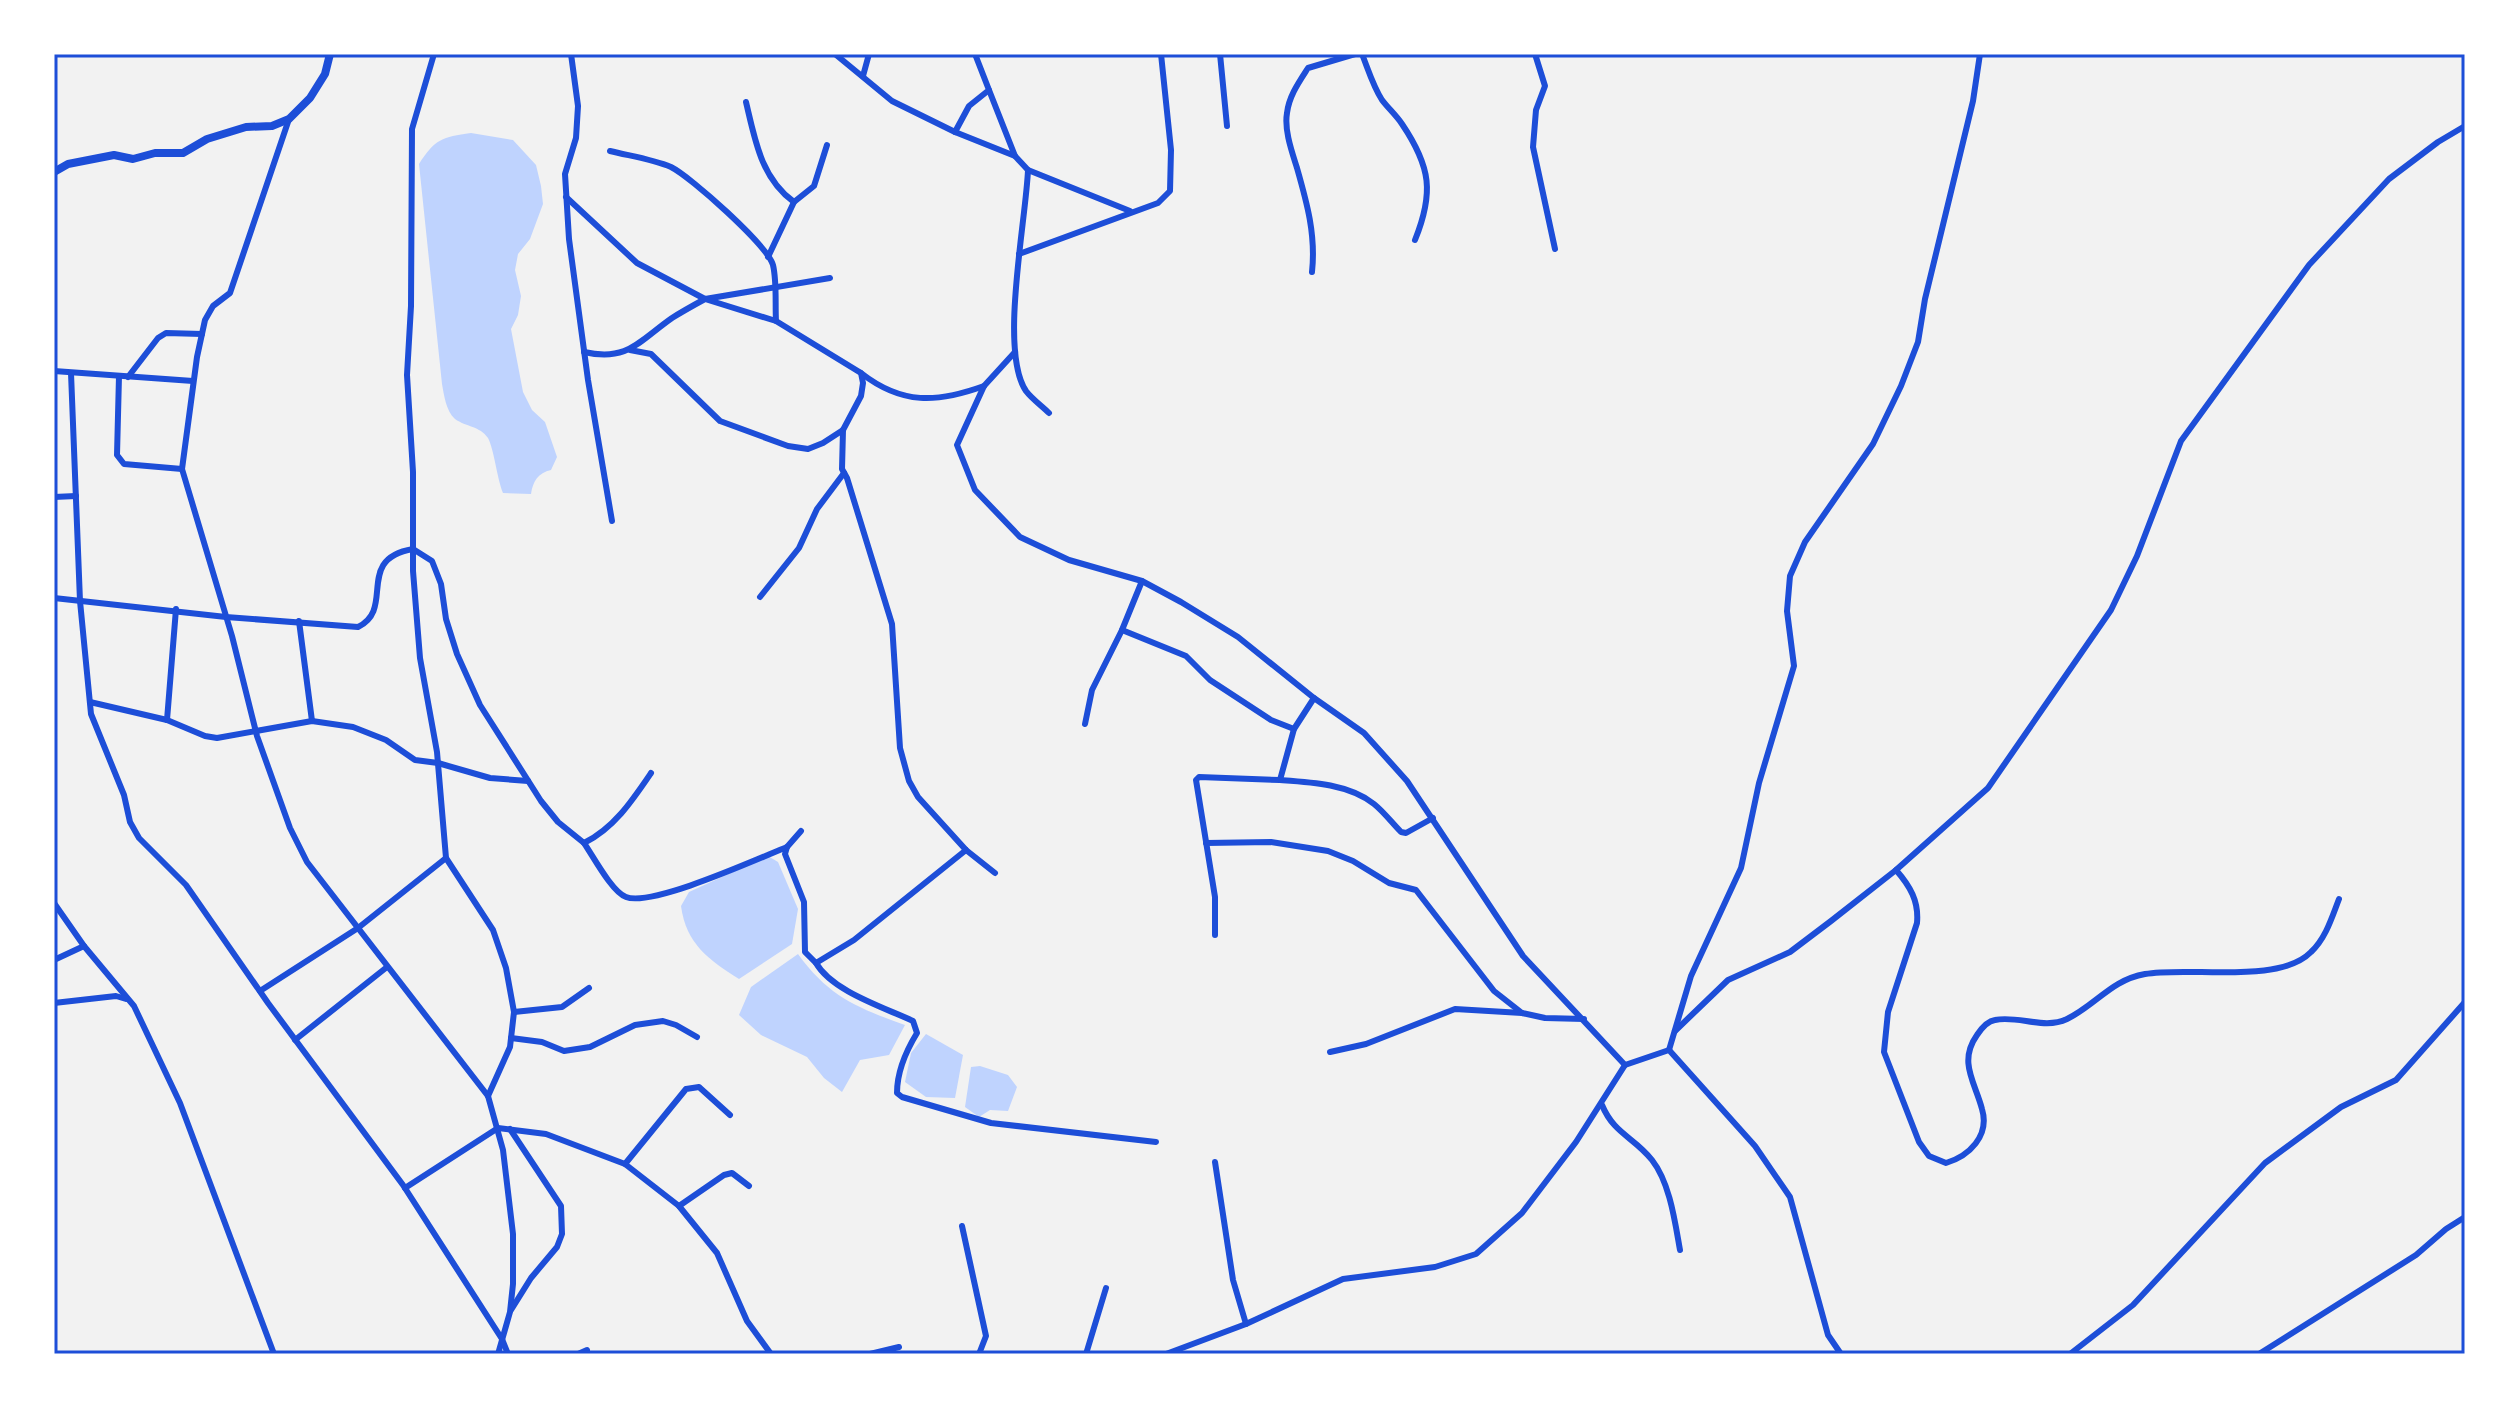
<svg xmlns="http://www.w3.org/2000/svg" width="2519" height="1408" viewBox="0 0 2519 1408" font-family="Lora,serif">
  <style>
    .water { fill: #bfd3fe }
    .lines { fill: none; stroke-linecap: round; stroke-linejoin: round }
    .minor { stroke: #1d4ed8; stroke-width: 6 }
    .tertiary { stroke: #1d4ed8; stroke-width: 8 }
    .neatline { fill: none; stroke: #1d4ed8; stroke-width: 3 }
  </style>
  <rect width="100%" height="100%" fill="#f2f2f2"/>
  <g class="water">
    <path d="M471,133l42,7 23,25 5,21 2,18 -13,35 -12,15 -3,16 6,26 -3,19 -7,14 12,63 9,18 13,12 12,35 -6,13c-13,3 -18,11 -20,24l-28,-1c-6,-15 -9,-44 -15,-55 -8,-12 -22,-11 -33,-19 -9,-8 -11,-24 -13,-35l-23,-220c16,-25 23,-27 52,-31z"/>
    <path d="M768,856l10,6 20,47 -6,35 -53,35c-30,-19 -53,-35 -58,-73l8,-14z"/>
    <path d="M798,954c31,43 60,54 107,71l-16,30 -29,5 -18,32 -18,-14 -17,-21 -46,-22 -22,-20 12,-28z"/>
    <path d="M926,1034l37,21 -8,43 -29,-1 -21,-15 6,-29z"/>
    <path d="M980,1066l28,9 9,12 -9,24 -18,-1 -11,7 -14,-10 6,-40z"/>
  </g>
  <g class="lines">
    <g class="minor">
      <path d="M434,54l-22,75 -1,177 -4,69 6,97v99l7,87 17,94 9,106 47,72 13,38 8,44 -4,35 -22,49"/>
      <path d="M571,54l7,52 -2,32 -11,36 4,65 19,141 24,141"/>
      <path d="M835,54l57,47 63,31 60,24 13,14c-2,51 -29,181 -2,221 6,8 16,15 23,22"/>
      <path d="M1220,54l7,72"/>
      <path d="M1362,54c6,15 11,32 20,46 6,8 14,15 20,24 29,43 32,69 13,116"/>
      <path d="M1535,54l10,32 -9,24 -3,37 22,102"/>
      <path d="M863,76l6,-22"/>
      <path d="M989,90l26,66"/>
      <path d="M746,102c9,38 15,76 48,100"/>
      <path d="M289,119l-59,174 -17,13 -8,14 -8,37 -15,112 50,167 25,100 33,92 17,34 181,234 15,54 10,84v50l-3,28 -12,42"/>
      <path d="M955,132l14,-26 20,-16 -14,-36"/>
      <path d="M610,151c20,5 42,8 61,16 20,10 96,78 102,98 4,17 2,39 3,56l85,52 2,10 -2,13 -18,34 -20,13 -15,6 -20,-3 -68,-25 -69,-67 -21,-4"/>
      <path d="M1028,170l102,41"/>
      <path d="M566,197l71,66 68,36 125,-21"/>
      <path d="M1019,254l139,-51 12,-12 1,-41 -10,-96"/>
      <path d="M768,257l26,-55 20,-16 13,-41"/>
      <path d="M1312,272c4,-37 -5,-69 -15,-104 -5,-16 -13,-38 -10,-55 2,-17 12,-31 21,-45l47,-14"/>
      <path d="M584,352c44,10 55,-11 88,-34 11,-7 22,-13 33,-19l71,22"/>
      <path d="M1015,352l-31,34 -27,59 18,45 45,47 49,23 73,21 39,21 57,35 76,61 50,35 43,48 116,175 102,109"/>
      <path d="M54,371l139,10"/>
      <path d="M71,373l9,228 11,113 33,81 6,27 9,16 47,47 82,118 135,182 99,154 6,15"/>
      <path d="M861,373c41,32 76,30 123,13"/>
      <path d="M119,376l-2,79 7,9 58,5"/>
      <path d="M128,377l30,-39 8,-5 36,1"/>
      <path d="M843,430l-1,39 5,9 45,146 8,124 9,33 9,16 48,53 29,23"/>
      <path d="M54,497l22,-1"/>
      <path d="M760,597l39,-49 18,-39 27,-36"/>
      <path d="M54,598l172,19 132,10c38,-18 -4,-68 55,-78l19,12 9,23 5,35 11,35 23,51 61,96 17,21 26,21c30,-15 48,-42 67,-70"/>
      <path d="M299,621l13,100"/>
      <path d="M1122,630l64,26 24,24 61,40 23,9"/>
      <path d="M90,702l77,18 38,16 12,2 95,-17 41,6 33,13 29,20 23,3 52,15 38,3"/>
      <path d="M167,720l9,-111"/>
      <path d="M1085,724l7,-34 30,-60 20,-49"/>
      <path d="M1280,780c30,2 69,4 94,24 10,8 18,19 27,28l5,1 27,-15"/>
      <path d="M801,831l-14,16 -2,7 19,48 1,50 11,11 38,-23 112,-90"/>
      <path d="M584,843c9,13 28,49 42,54 26,10 131,-38 161,-50"/>
      <path d="M1206,843l65,-1 57,9 25,10 36,22 27,7 78,101 28,22"/>
      <path d="M1896,870c14,16 23,31 21,53l-29,89 -4,40 35,90 10,14 17,7c23,-7 44,-27 36,-54 -7,-27 -24,-47 -5,-74 4,-6 10,-14 18,-15 23,-5 49,10 72,-1 29,-14 44,-39 78,-45 44,-8 134,11 166,-22 15,-14 21,-35 28,-53"/>
      <path d="M54,903l30,43 50,60 46,97 94,251"/>
      <path d="M1215,935v-38l-19,-117 3,-3 81,3 14,-51 20,-31"/>
      <path d="M54,960l30,-14"/>
      <path d="M816,963c16,28 67,44 97,58l4,12c-11,18 -20,39 -20,60l5,4 89,26 165,19"/>
      <path d="M260,991l98,-63 88,-70"/>
      <path d="M54,1003l62,-7 10,3"/>
      <path d="M514,1012l48,-5 27,-19"/>
      <path d="M1675,1031l53,-51 62,-28 41,-31 65,-51 92,-82 123,-178 26,-54 44,-115 128,-176 80,-86 49,-37 27,-16"/>
      <path d="M511,1038l31,4 22,9 26,-4 45,-22 28,-4 13,4 21,12"/>
      <path d="M295,1040l92,-73"/>
      <path d="M1669,1050l22,-74 50,-108 18,-85 35,-117 -7,-55 3,-35 15,-34 68,-98 28,-58 17,-44 7,-43 48,-198 7,-47"/>
      <path d="M1330,1052l36,-8 89,-35 67,4 23,5 39,1"/>
      <path d="M1602,1105c12,29 32,32 50,55 18,23 23,62 28,90"/>
      <path d="M510,1129l51,77 1,28 -5,13 -26,31 -20,32"/>
      <path d="M1215,1162l18,118 13,44"/>
      <path d="M625,1164l61,-75 13,-2 31,28"/>
      <path d="M405,1188l93,-60 48,6 79,30 54,42 38,47 30,68 24,33"/>
      <path d="M679,1206l45,-31 8,-2 17,13"/>
      <path d="M962,1226l24,110 -7,18"/>
      <path d="M578,1354l9,-4"/>
      <path d="M870,1354l29,-7"/>
      <path d="M1086,1354l20,-66"/>
      <path d="M1166,1354l80,-30 97,-45 92,-12 41,-13 46,-41 54,-71 49,-77 44,-15 86,96 35,51 38,138 13,19"/>
      <path d="M2070,1354l63,-49 132,-142 76,-56 55,-27 69,-78"/>
      <path d="M2259,1354l157,-99 30,-26 19,-12"/>
    </g>
    <path class="tertiary" d="M54,172l14,-8 46,-9 19,4 22,-6h28l24,-14 39,-12 26,-1 17,-7 21,-21 15,-24 5,-20"/>
  </g>
  <rect width="2519" height="1408" fill="none" stroke="#ffffff" stroke-width="112"/>
  <rect x="56" y="56" width="2407" height="1296" class="neatline"/>
</svg>
